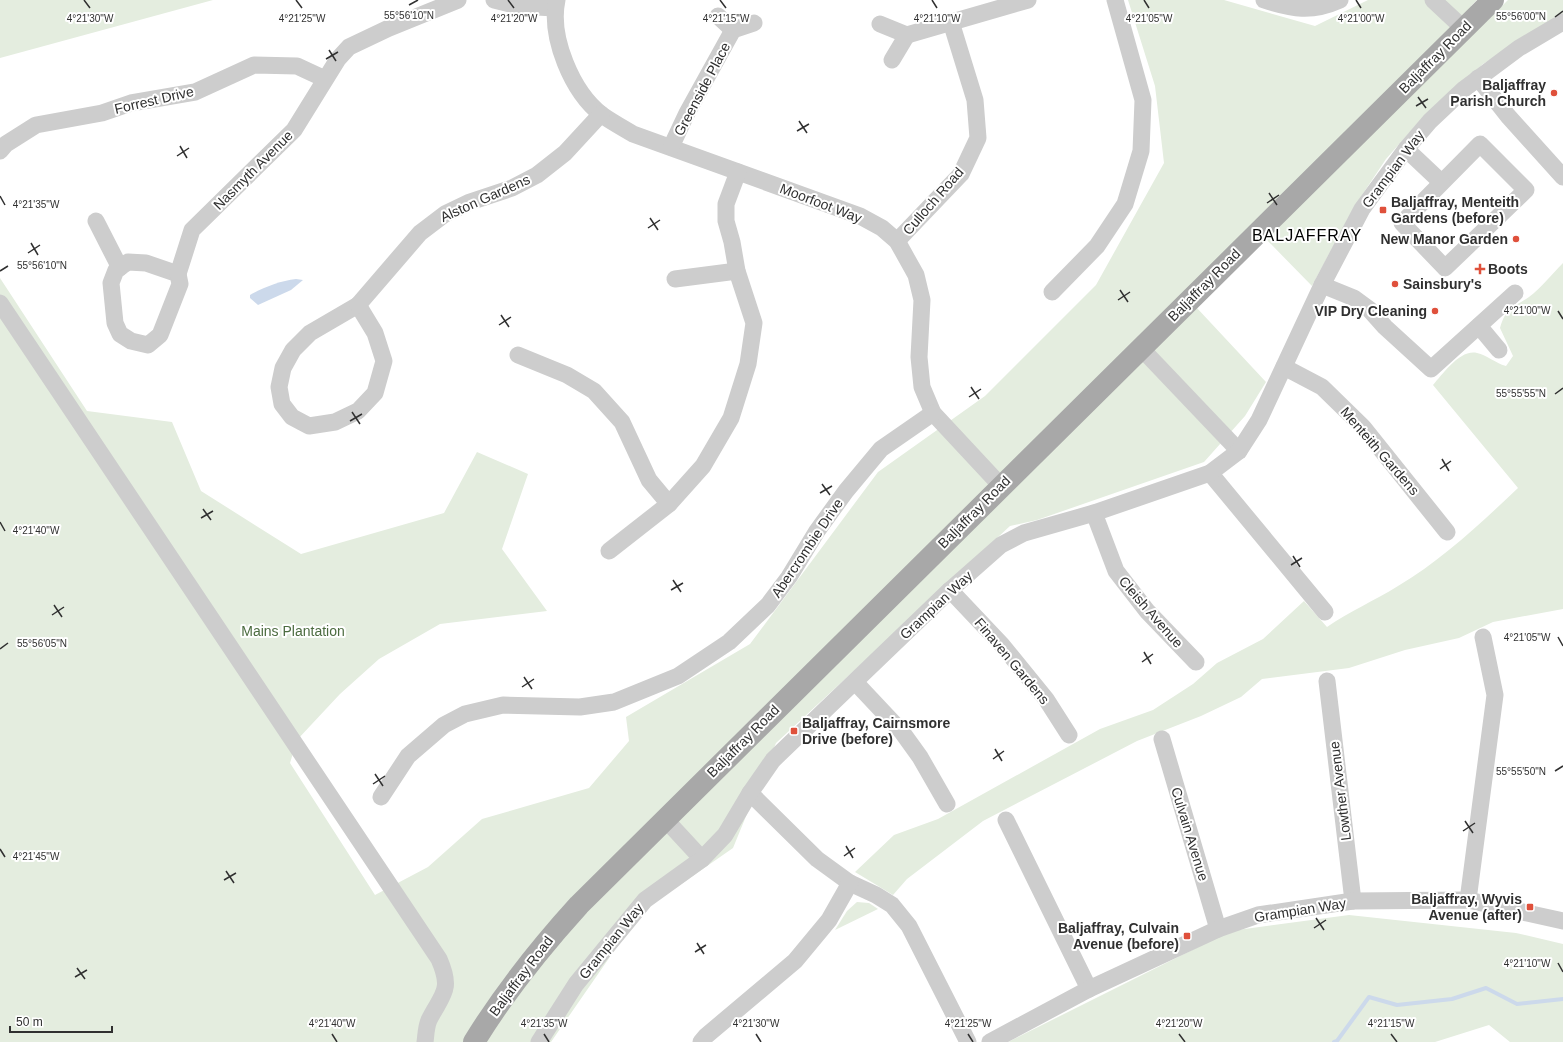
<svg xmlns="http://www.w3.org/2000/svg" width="1563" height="1042" viewBox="0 0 1563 1042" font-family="Helvetica,sans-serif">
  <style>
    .green { fill: #e4eddf }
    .water { fill: #ccd9eb }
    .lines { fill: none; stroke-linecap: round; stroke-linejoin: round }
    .stream { stroke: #ccd9eb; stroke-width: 4 }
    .minor { stroke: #cdcdcd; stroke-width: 17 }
    .major { stroke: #a8a8a8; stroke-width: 22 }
    .ticks { fill: none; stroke: #303030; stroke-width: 1.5 }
    .poi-dot { fill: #df503b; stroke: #fff; stroke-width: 1.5 }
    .labels { text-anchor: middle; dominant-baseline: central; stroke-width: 4; stroke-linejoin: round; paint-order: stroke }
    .street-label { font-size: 14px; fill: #303030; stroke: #fff }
    .poi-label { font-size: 14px; font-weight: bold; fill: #303030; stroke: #fff; text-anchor: end }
    .park-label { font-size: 14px; fill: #4b6b3f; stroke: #fff }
    .quarter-label { font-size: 16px; letter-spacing: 1px; fill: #000; stroke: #fff }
    .ticks-label { font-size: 10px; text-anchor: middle; fill: #303030; stroke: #fff; stroke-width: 4; stroke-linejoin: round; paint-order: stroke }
  </style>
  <rect width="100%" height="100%" fill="#fff"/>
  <g class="green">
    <path d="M0,0h213l-213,58z"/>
    <path d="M1128,0h96l91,26 53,-26h109l-6,6 16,15 21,-21h55v14l-80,50 -60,53 -37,42 -32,48 -42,79 -47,-48 -69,69 70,75 -21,34 -41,46 -167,58 -27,6 -234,217 -43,105 -92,64 -90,130h-551v-764l87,133 85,11 29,69 100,63 143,-41 33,-61 51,22 -26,75 45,62 -107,13 -61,35 -39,35 -43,46 -7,23 85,132 53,-28 54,-48 107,-31 40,-47 -3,-24 124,-73 128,-172 107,-76 111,-111 68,-122 -9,-77z"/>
    <path d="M1563,263v346l-70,13 -34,16 -54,12 -56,18 -87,11 -21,18 -40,19 -64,25 -154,80 -76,58 -14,16 -38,-23 39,-37 44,-16 162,-90 53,-19 40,-26 24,-21 46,-24 41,-38 23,26c23,-16 47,-26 71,-41 44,-26 83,-63 120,-98l-85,-103c10,-11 27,-36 44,-32 10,2 18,10 29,13l7,-10 -13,-28c6,-21 13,-20 29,-31 12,-9 23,-23 34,-34z"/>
    <path d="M857,902l12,1 9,6 -43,21 12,-19z"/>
    <path d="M1349,915l167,18 47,11v98h-53l-21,-17 -54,17h-427l222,-111z"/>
  </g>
  <path class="water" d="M296,279l7,1 -12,10 -33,15 -8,-7v-3c14,-8 30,-14 46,-16z"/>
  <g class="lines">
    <path class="stream" d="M1334,1042l3,-1 32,-44 28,8 55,-6 34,-11 31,16 46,-5"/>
    <g class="minor">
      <path d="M494,0l24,6 37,2"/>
      <path d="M557,0c-8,37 15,92 45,115 10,7 21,13 31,19l227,82 22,12 15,13 19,34 6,25 -3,57 3,30 11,26 68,73"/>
      <path d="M1264,0c29,9 47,13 76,0"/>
      <path d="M1433,0l31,29"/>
      <path d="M718,16l15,14"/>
      <path d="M880,24l27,11 121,-35"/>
      <path d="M892,60l15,-25"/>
      <path d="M1478,78l30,38 55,61"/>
      <path d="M1480,144l46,46 -81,78 -43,-45z"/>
      <path d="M671,147l16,-34 46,-83 21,-7"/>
      <path d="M1406,149l35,33"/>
      <path d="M0,151l6,-7 30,-19 66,-12 29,-10 64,-11 59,-27 43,1 28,13"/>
      <path d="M96,221l24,47"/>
      <path d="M897,241l64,-67 17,-36 -3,-38 -24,-78"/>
      <path d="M128,262l18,1 32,11 2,10 -20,51 -12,10 -17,-4 -11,-7 -5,-11 -4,-40 5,-13z"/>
      <path d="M178,274l14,-44 102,-100 44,-71 11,-12 40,-19 69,-28"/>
      <path d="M675,279l62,-8"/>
      <path d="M1322,285l32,13 15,11 16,18 46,42 84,-76"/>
      <path d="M1052,292l45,-46 28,-42 16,-53 2,-51 -28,-100"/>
      <path d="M0,303l439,656c14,32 3,35 -10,61 -3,7 -3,15 -4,22"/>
      <path d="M358,305l17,28 9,28 -9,32 -17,18 -23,11 -26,4 -17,-9 -10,-13 -3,-17 4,-19 10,-18 17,-17z"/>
      <path d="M358,305l62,-72 25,-19 25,-12 42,-14 25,-13 28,-22 36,-39"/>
      <path d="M1479,326l20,24"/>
      <path d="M1140,347l99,104"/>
      <path d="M518,355l49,20 27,16 28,31 27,58 20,24"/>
      <path d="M1284,367l38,20 41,40 84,105"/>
      <path d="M1210,473l115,139"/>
      <path d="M1094,513l22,58 31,40 49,51"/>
      <path d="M609,551l60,-47 34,-38 28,-48 17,-54 6,-41 -17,-52 -5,-29 -6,-21v-17l12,-32"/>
      <path d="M950,590l52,55 44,54 23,36"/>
      <path d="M1327,681l26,220"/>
      <path d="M855,682l47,50 18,25 27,47"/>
      <path d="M1162,739l56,190"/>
      <path d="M750,793l67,66 33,24 26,12 16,10 17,21 59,116"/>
      <path d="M381,797l27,-41 36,-31 21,-11 38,-9 77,2 34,-5 64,-26 51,-34 39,-37 21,-28 28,-46 29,-40 35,-42 52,-36"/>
      <path d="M665,819l37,40"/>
      <path d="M1006,820l83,169"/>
      <path d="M1468,900l27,-205 -12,-58"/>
      <path d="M539,1042l37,-58 69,-84 57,-41 23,-24 25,-42 23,-33 177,-170 51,-45 23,-12 70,-20 116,-40 29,-22 20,-31 63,-135 40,-76 44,-60 24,-28 34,-32 55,-41 44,-26"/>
      <path d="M701,1042l5,-6 89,-75 34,-41 21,-37"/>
      <path d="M990,1042l99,-53 129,-60 40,-14 95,-14 115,-1 95,21"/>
    </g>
    <path class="major" d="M474,1042c30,-49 66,-94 105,-137l914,-905"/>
  </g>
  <path class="ticks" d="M84,0l6,8M296,0l6,8M508,0l6,8M720,0l6,8M932,0l5,8M1144,0l5,8M1356,0l5,8M409,5l9,-5M1555,17l8,-6M329,50l7,11M326,59l12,-7M1418,97l8,11M1416,106l12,-7M799,121l8,12M797,131l12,-7M180,146l7,12M177,156l12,-8M1269,193l8,12M0,196l5,9M1267,203l12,-8M650,218l8,12M648,228l12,-8M31,243l7,12M28,253l12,-8M0,271l8,-5M1120,290l8,12M1118,300l12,-8M1558,311l5,8M501,315l8,12M499,325l12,-8M971,387l8,12M1555,394l8,-6M969,397l12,-8M352,412l8,12M350,421l12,-7M1442,459l7,12M1440,469l11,-8M822,484l8,11M820,493l12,-7M203,509l8,11M201,518l12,-7M0,522l5,9M1293,556l7,11M1291,565l11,-7M673,580l8,12M671,590l12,-7M54,605l8,12M52,615l12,-8M1558,637l5,9M0,649l8,-6M1144,652l7,12M1142,662l11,-8M524,677l8,12M522,687l12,-8M995,749l7,12M993,759l11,-8M1555,771l8,-5M375,774l8,12M373,784l12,-8M1465,821l8,12M1463,831l12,-8M846,846l7,12M0,849l5,8M844,856l11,-8M226,871l8,12M224,880l12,-7M1316,918l8,12M1314,928l12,-8M697,943l7,11M695,952l11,-7M1558,963l5,9M77,968l8,11M75,977l12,-7M332,1034l5,8M544,1034l5,8M756,1034l5,8M968,1034l5,8M1179,1034l6,8M1391,1034l6,8"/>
  <g class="poi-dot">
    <circle cx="1554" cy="93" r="4"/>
    <rect x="1379" y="206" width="8" height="8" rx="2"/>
    <circle cx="1516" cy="239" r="4"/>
    <path d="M1478 263h4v4h4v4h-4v4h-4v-4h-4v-4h4z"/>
    <circle cx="1395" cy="284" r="4"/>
    <circle cx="1435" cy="311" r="4"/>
    <rect x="790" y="727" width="8" height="8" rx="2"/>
    <rect x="1526" y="903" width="8" height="8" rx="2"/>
    <rect x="1183" y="932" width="8" height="8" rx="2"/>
  </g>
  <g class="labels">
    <g class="street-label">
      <text transform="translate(1435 57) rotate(-45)">Baljaffray Road</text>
      <text transform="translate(702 89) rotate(-62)">Greenside Place</text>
      <text transform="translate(154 100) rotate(-13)">Forrest Drive</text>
      <text transform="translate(1393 169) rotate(-53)">Grampian Way</text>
      <text transform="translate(253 170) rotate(-45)">Nasmyth Avenue</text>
      <text transform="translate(485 198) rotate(-24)">Alston Gardens</text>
      <text transform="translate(933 201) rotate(-49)">Culloch Road</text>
      <text transform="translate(821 203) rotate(21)">Moorfoot Way</text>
      <text transform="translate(1204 285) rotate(-45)">Baljaffray Road</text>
      <text transform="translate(1380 451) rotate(49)">Menteith Gardens</text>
      <text transform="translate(974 512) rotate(-45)">Baljaffray Road</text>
      <text transform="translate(807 548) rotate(-56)">Abercrombie Drive</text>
      <text transform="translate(936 605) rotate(-43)">Grampian Way</text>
      <text transform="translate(1151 612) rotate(49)">Cleish Avenue</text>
      <text transform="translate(1012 661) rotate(50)">Finaven Gardens</text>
      <text transform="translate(743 741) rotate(-45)">Baljaffray Road</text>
      <text transform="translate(1340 791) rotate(-97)">Lowther Avenue</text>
      <text transform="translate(1190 834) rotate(73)">Culvain Avenue</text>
      <text transform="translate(1300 910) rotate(-9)">Grampian Way</text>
      <text transform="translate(611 941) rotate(-51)">Grampian Way</text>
      <text transform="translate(521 976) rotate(-53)">Baljaffray Road</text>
    </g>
    <g class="poi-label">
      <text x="1546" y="85">Baljaffray<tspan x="1546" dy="16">Parish Church</tspan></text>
      <text x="1391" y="202" text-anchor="start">Baljaffray, Menteith<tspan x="1391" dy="16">Gardens (before)</tspan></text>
      <text x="1508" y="239">New Manor Garden</text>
      <text x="1488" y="269" text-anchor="start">Boots</text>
      <text x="1403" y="284" text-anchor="start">Sainsbury's</text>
      <text x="1427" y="311">VIP Dry Cleaning</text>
      <text x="802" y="723" text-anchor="start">Baljaffray, Cairnsmore<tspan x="802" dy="16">Drive (before)</tspan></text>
      <text x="1522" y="899">Baljaffray, Wyvis<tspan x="1522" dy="16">Avenue (after)</tspan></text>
      <text x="1179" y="928">Baljaffray, Culvain<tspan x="1179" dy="16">Avenue (before)</tspan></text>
    </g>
    <g class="park-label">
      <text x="293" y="631">Mains Plantation</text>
    </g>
    <g class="quarter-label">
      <text x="1307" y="235">BALJAFFRAY</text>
    </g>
  </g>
  <g class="ticks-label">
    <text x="409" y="19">55°56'10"N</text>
    <text x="1521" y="20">55°56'00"N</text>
    <text x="1361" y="22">4°21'00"W</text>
    <text x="90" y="22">4°21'30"W</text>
    <text x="302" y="22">4°21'25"W</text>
    <text x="514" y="22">4°21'20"W</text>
    <text x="726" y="22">4°21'15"W</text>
    <text x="937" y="22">4°21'10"W</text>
    <text x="1149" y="22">4°21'05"W</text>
    <text x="36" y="208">4°21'35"W</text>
    <text x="42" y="269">55°56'10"N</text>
    <text x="1527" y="314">4°21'00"W</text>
    <text x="1521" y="397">55°55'55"N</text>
    <text x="36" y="534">4°21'40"W</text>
    <text x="1527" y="641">4°21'05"W</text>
    <text x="42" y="647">55°56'05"N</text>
    <text x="1521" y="775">55°55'50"N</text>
    <text x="36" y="860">4°21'45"W</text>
    <text x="1527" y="967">4°21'10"W</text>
    <text x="332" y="1027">4°21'40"W</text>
    <text x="544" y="1027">4°21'35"W</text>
    <text x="756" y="1027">4°21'30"W</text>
    <text x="968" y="1027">4°21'25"W</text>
    <text x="1179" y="1027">4°21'20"W</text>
    <text x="1391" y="1027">4°21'15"W</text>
  </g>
  <path d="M10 1026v6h102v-6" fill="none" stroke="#303030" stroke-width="2"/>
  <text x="16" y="1026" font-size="12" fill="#303030" stroke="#ffffff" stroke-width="3" paint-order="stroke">50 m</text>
</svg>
